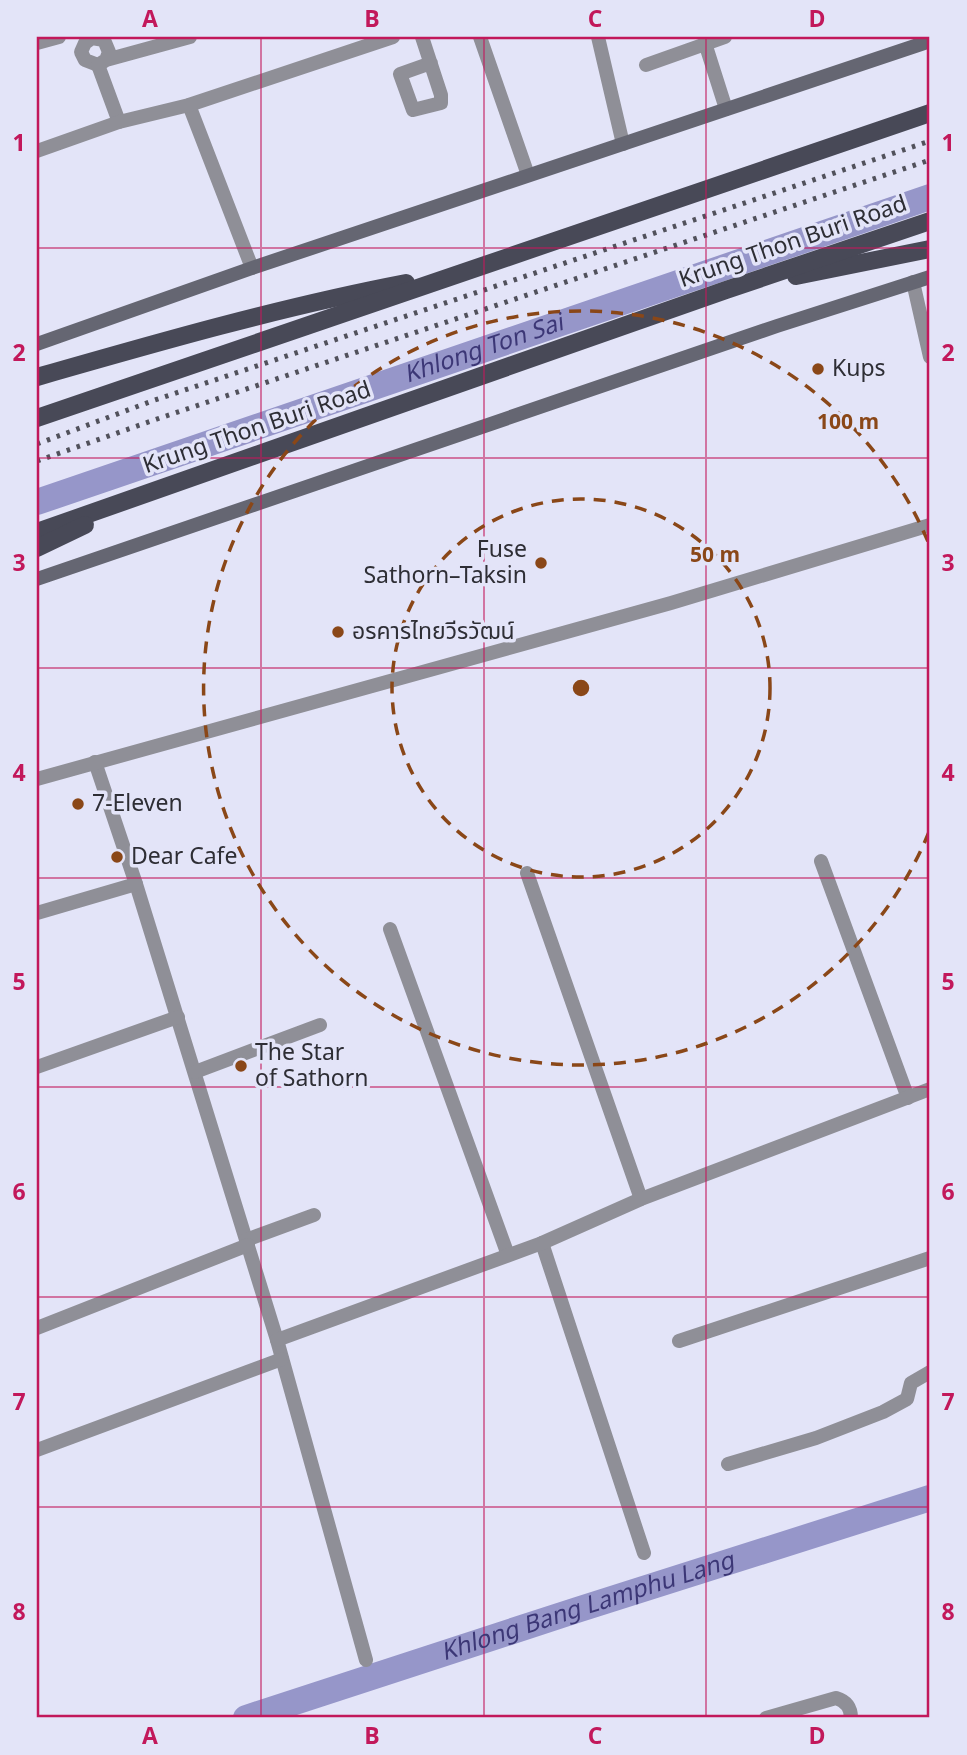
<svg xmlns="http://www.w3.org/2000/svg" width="967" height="1755" viewBox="0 0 967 1755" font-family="Georgia,'Noto Sans Thai',serif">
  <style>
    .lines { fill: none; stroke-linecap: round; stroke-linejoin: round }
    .canal { stroke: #9696c9; stroke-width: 26 }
    .service { stroke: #8f8f97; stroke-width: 14 }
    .minor { stroke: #8f8f97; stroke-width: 14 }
    .secondary { stroke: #656672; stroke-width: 14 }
    .primary { stroke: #484957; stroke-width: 18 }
    .rail { stroke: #51515b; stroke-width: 5; stroke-dasharray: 3.5 7; stroke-linecap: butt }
    .grid { fill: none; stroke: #c2185b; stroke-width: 2; stroke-opacity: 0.55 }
    .ring { fill: none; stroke: #8a4718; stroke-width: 3.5; stroke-dasharray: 12 9 }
    .poi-dot { fill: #8a4718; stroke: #e3e4f8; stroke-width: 2.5 }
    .labels { text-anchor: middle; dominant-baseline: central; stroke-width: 7; stroke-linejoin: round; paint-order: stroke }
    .street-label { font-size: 23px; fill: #2e2e35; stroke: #e3e4f8 }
    .poi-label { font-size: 23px; fill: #2e2e35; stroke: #e3e4f8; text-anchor: start }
    .water-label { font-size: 24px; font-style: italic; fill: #3c3776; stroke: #e3e4f8 }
    .centre { fill: #8a4718; stroke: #e3e4f8; stroke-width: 3.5 }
    .ring-label { font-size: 21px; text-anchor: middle; font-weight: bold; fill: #8a4718; stroke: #e3e4f8; stroke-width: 7; stroke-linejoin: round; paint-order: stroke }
    .neatline { fill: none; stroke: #c2185b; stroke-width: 2.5 }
    .grid-label { font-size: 23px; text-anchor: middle; font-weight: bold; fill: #c2185b }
  </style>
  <rect width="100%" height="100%" fill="#e3e4f8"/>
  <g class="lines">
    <g class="canal">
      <path id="s1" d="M37,502l893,-305"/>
      <path id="s2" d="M246,1718l331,-108 353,-112"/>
    </g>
    <g class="service">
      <path d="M422,37l19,58v8l-28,7 -13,-36 31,-11"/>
      <path d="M37,43l22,-6"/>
      <path d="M705,43l21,66"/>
      <path d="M106,60l3,-8 -5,-12 -12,-2 -7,5 -4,9 4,8 13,5 8,-5 84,-23"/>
      <path d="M98,65l21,57"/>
      <path d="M646,65l79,-28"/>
      <path d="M913,282l17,75"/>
      <path d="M821,861l87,237"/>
      <path d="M527,873l114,326"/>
      <path d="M390,929l118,326"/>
      <path d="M542,1243l102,310"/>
    </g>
    <g class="minor">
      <path d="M480,37l48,138"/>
      <path d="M598,37l25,107"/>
      <path d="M189,105l63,163"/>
      <path d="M37,151l82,-29 70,-17 204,-68"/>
      <path d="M95,762l41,122 141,456 89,320"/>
      <path d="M37,779l634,-176 259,-78"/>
      <path d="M37,913l99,-29"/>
      <path d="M37,1067l141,-50"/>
      <path d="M195,1072l125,-47"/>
      <path d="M246,1240l68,-25"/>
      <path d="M37,1328l211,-83"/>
      <path d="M277,1340l265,-97 99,-44 289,-110"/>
      <path d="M679,1341l251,-83"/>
      <path d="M37,1450l245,-91"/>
      <path d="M728,1464l88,-26 67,-26 24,-13 4,-16 19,-11"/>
      <path d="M766,1718l70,-20c10,3 15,10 15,20"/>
    </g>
    <g class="secondary">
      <path d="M37,344l215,-76 678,-227"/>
      <path d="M37,579l740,-253 153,-49"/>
    </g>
    <g class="primary">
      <path d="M796,276l134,-27"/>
      <path d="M37,377c122,-35 244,-70 369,-94"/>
      <path d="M37,418l893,-305"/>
      <path d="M37,532l689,-242 204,-69"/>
      <path d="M37,548l48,-23"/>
    </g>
    <g class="rail">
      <path d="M37,444l115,-43 778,-260"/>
      <path d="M37,461l123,-43 770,-258"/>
    </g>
  </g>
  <path class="grid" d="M261,37v1681M484,37v1681M706,37v1681M37,248h893M37,458h893M37,668h893M37,878h893M37,1087h893M37,1297h893M37,1507h893"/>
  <g class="ring">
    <circle cx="581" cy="688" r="189"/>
    <path d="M929 832A377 377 0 1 1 929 544"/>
  </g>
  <g class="poi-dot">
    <circle cx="818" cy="369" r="7"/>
    <circle cx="541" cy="563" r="7"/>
    <circle cx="338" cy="632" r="7"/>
    <circle cx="78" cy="804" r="7"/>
    <circle cx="117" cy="857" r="7"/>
    <circle cx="241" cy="1066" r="7"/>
  </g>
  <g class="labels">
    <g class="street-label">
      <text transform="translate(793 242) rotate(-19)">Krung Thon Buri Road</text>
      <text transform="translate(257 428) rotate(-19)">Krung Thon Buri Road</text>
    </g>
    <g class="poi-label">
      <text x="832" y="369">Kups</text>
      <text x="527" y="550" text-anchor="end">Fuse<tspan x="527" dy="26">Sathorn–Taksin</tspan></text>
      <text x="352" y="632">อรคารไทยวีรวัฒน์</text>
      <text x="92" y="804">7-Eleven</text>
      <text x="131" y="857">Dear Cafe</text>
      <text x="255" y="1053">The Star<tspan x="255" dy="26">of Sathorn</tspan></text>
    </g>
    <g class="water-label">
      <text stroke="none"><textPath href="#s1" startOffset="472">Khlong Ton Sai</textPath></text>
      <text stroke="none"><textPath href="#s2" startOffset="359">Khlong Bang Lamphu Lang</textPath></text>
    </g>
  </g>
  <circle cx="581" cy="688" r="10" class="centre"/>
  <g class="ring-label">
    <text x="848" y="429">100 m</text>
    <text x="715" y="562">50 m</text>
  </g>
  <rect width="967" height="1755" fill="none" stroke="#e3e4f8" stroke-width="77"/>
  <rect x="38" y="38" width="890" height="1678" class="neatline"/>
  <g class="grid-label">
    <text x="150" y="27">A</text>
    <text x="372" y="27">B</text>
    <text x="595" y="27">C</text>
    <text x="817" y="27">D</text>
    <text x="19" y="151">1</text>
    <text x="948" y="151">1</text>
    <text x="19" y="361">2</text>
    <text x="948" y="361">2</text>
    <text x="19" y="571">3</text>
    <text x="948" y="571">3</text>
    <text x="19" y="781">4</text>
    <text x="948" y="781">4</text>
    <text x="19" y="990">5</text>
    <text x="948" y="990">5</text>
    <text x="19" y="1200">6</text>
    <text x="948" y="1200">6</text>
    <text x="19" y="1410">7</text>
    <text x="948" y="1410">7</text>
    <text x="19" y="1620">8</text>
    <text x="948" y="1620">8</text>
    <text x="150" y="1744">A</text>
    <text x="372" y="1744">B</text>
    <text x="595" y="1744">C</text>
    <text x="817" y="1744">D</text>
  </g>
</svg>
